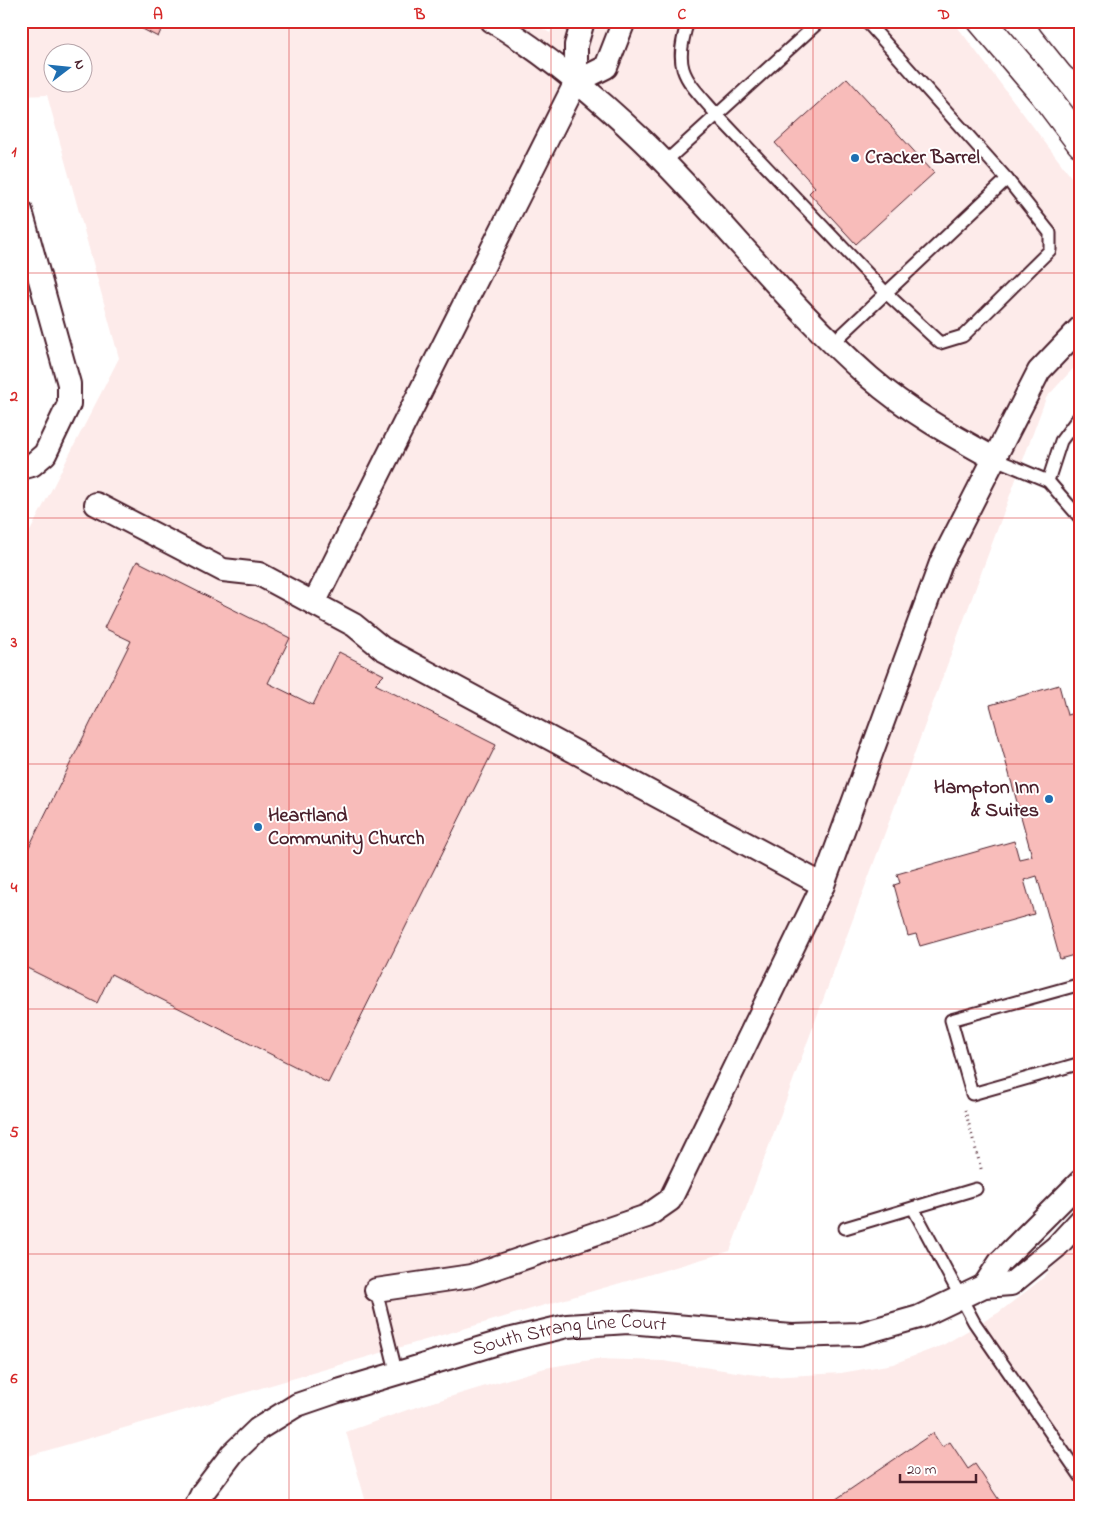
<svg xmlns="http://www.w3.org/2000/svg" width="1102" height="1527" viewBox="0 0 1102 1527" font-family="'Indie Flower',sans-serif">
  <style>
    .built { fill: #fdebea; fill-rule: evenodd }
    .building { fill: #f8bcba; stroke: #4a1f2b }
    .lines { fill: none; stroke-linecap: round; stroke-linejoin: round }
    .service-casing { stroke: #4a1f2b; stroke-width: 15 }
    .minor-casing { stroke: #4a1f2b; stroke-width: 26 }
    .secondary-casing { stroke: #4a1f2b; stroke-width: 31 }
    .path { stroke: #4a1f2b; stroke-width: 3; stroke-dasharray: 1 4; stroke-linecap: butt }
    .service { stroke: #fff; stroke-width: 11 }
    .minor { stroke: #fff; stroke-width: 22 }
    .secondary { stroke: #fff; stroke-width: 28 }
    .grid { fill: none; stroke: #d62828; stroke-width: 1; stroke-opacity: 0.55 }
    .poi-dot { fill: #1f6fb2; stroke: #fff; stroke-width: 2 }
    .labels { text-anchor: middle; dominant-baseline: central; stroke-width: 4; stroke-linejoin: round; paint-order: stroke }
    .poi-label { font-size: 20px; font-weight: bold; fill: #4a1f2b; stroke: #fff; text-anchor: start }
    .street-label { font-size: 20px; fill: #4a1f2b; stroke: #fff }
    .neatline { fill: none; stroke: #d62828; stroke-width: 2 }
    .grid-label { font-size: 16px; text-anchor: middle; font-weight: bold; fill: #d62828 }
  </style>
  <rect width="100%" height="100%" fill="#fff"/>
  <filter id="ink" filterUnits="userSpaceOnUse"><feTurbulence type="fractalNoise" baseFrequency=".02" numOctaves="2"/><feDisplacementMap in="SourceGraphic" scale="10" xChannelSelector="R" yChannelSelector="G"/><feConvolveMatrix kernelMatrix="1 2 1 2 8 2 1 2 1" color-interpolation-filters="sRGB"/></filter>
  <g filter="url(#ink)">
    <g class="built">
      <path d="M21,21h509l20,12 5,-12h398l128,169v170l-35,38 -316,853 -709,207v-909l98,-191 -72,-263 -26,1zM52,52h30v30h-30z"/>
      <path d="M1081,1238v268h-714l-21,-74 61,-22 138,-42 51,-9 67,2 107,16 71,-4 52,-9 50,-19 55,-32 44,-34z"/>
    </g>
    <g class="building">
      <path d="M127,21h38l-7,16z"/>
      <path d="M847,78l87,95 -78,71 -47,-51 6,-6 -40,-44z"/>
      <path d="M1081,425v34l-8,-15z"/>
      <path d="M137,561l153,77 -22,45 45,22 26,-53 45,23 -9,9 121,61 -168,338 -217,-109 -14,29 -76,-38v-102l110,-222 -27,-13z"/>
      <path d="M1059,685l8,30 14,-4v39h-2l2,8v195l-21,6 -23,-83 -13,4 10,34 -114,32 -4,-12 -8,2 -14,-51 6,-2 -3,-9 117,-33 5,18 13,-3 -42,-151z"/>
      <path d="M933,1433l9,14 8,-5 18,27 7,-5 28,42h-177z"/>
    </g>
    <g class="lines">
      <g class="service-casing">
        <g id="service">
          <path d="M688,21c-16,50 -3,57 29,94l169,178 54,50 23,-7 87,-86v-17l-43,-54 -141,-158"/>
          <path d="M664,163l156,-142"/>
          <path d="M833,343l174,-164"/>
          <path d="M995,459l53,22 33,38"/>
          <path d="M1048,481l13,-40 20,-27"/>
          <path d="M1081,984l-130,36 21,74 109,-31"/>
          <path d="M913,1208l61,114 107,155"/>
          <path d="M845,1228l131,-39"/>
          <path d="M376,1290l21,85"/>
        </g>
      </g>
      <g class="minor-casing">
        <g id="minor">
          <path d="M492,21c54,33 105,76 150,119 79,76 145,165 227,237 39,34 82,58 126,82"/>
          <path d="M576,82l30,-15 18,-46"/>
          <path d="M21,211l48,173v20l-24,50 -13,11 -11,3"/>
          <path d="M96,504l127,66 36,4 95,51 28,23 441,237"/>
          <path d="M314,603l262,-521v-37l7,-24"/>
          <path d="M984,1286l16,-24 81,-81"/>
          <path d="M376,1290l95,-14 176,-60 23,-16 153,-315 118,-322 98,-192 42,-44"/>
          <path id="s1" d="M196,1506l7,-14 29,-38 26,-25 39,-24 41,-14 170,-51 59,-14 61,-4 164,14 67,-2 60,-17 65,-31 27,-2 45,-37 25,-27"/>
        </g>
      </g>
      <g class="secondary-casing">
        <g id="secondary">
          <path d="M982,21l62,73 37,49"/>
          <path d="M1052,21l29,36"/>
        </g>
      </g>
      <path class="path" d="M965,1110l17,62"/>
      <use href="#service" class="service"/>
      <use href="#minor" class="minor"/>
      <use href="#secondary" class="secondary"/>
    </g>
  </g>
  <path class="grid" d="M289,21v1485M551,21v1485M813,21v1485M21,273h1060M21,518h1060M21,764h1060M21,1009h1060M21,1254h1060"/>
  <g class="poi-dot">
    <circle cx="855" cy="158" r="5"/>
    <circle cx="1049" cy="799" r="5"/>
    <circle cx="258" cy="827" r="5"/>
  </g>
  <g class="labels">
    <g class="poi-label">
      <text x="865" y="158">Cracker Barrel</text>
      <text x="1039" y="788" text-anchor="end">Hampton Inn<tspan x="1039" dy="23">&amp; Suites</tspan></text>
      <text x="268" y="816">Heartland<tspan x="268" dy="23">Community Church</tspan></text>
    </g>
    <g class="street-label">
      <text stroke="none"><textPath href="#s1" startOffset="428">South Strang Line Court</textPath></text>
    </g>
  </g>
  <rect width="1102" height="1527" fill="none" stroke="#fff" stroke-width="55"/>
  <g transform="translate(68 68) rotate(74)"><circle r="24" fill="#ffffff" stroke="#b7a5aa"/>
  <path d="M0-4L9 19L0 12L-9 19Z" fill="#1f6fb2"/>
  <text y="-8" font-size="14" font-weight="bold" text-anchor="middle" fill="#4a1f2b">N</text>
  </g>
  <path d="M900 1474v8h76v-8" fill="none" stroke="#4a1f2b" stroke-width="2.5"/>
  <text x="907" y="1474" font-size="15" fill="#4a1f2b" stroke="#ffffff" stroke-width="4" paint-order="stroke">20 m</text>
  <rect x="28" y="28" width="1046" height="1472" class="neatline"/>
  <g class="grid-label">
    <text x="158" y="19">A</text>
    <text x="420" y="19">B</text>
    <text x="682" y="19">C</text>
    <text x="944" y="19">D</text>
    <text x="14" y="156">1</text>
    <text x="14" y="401">2</text>
    <text x="14" y="647">3</text>
    <text x="14" y="892">4</text>
    <text x="14" y="1137">5</text>
    <text x="14" y="1383">6</text>
  </g>
</svg>
